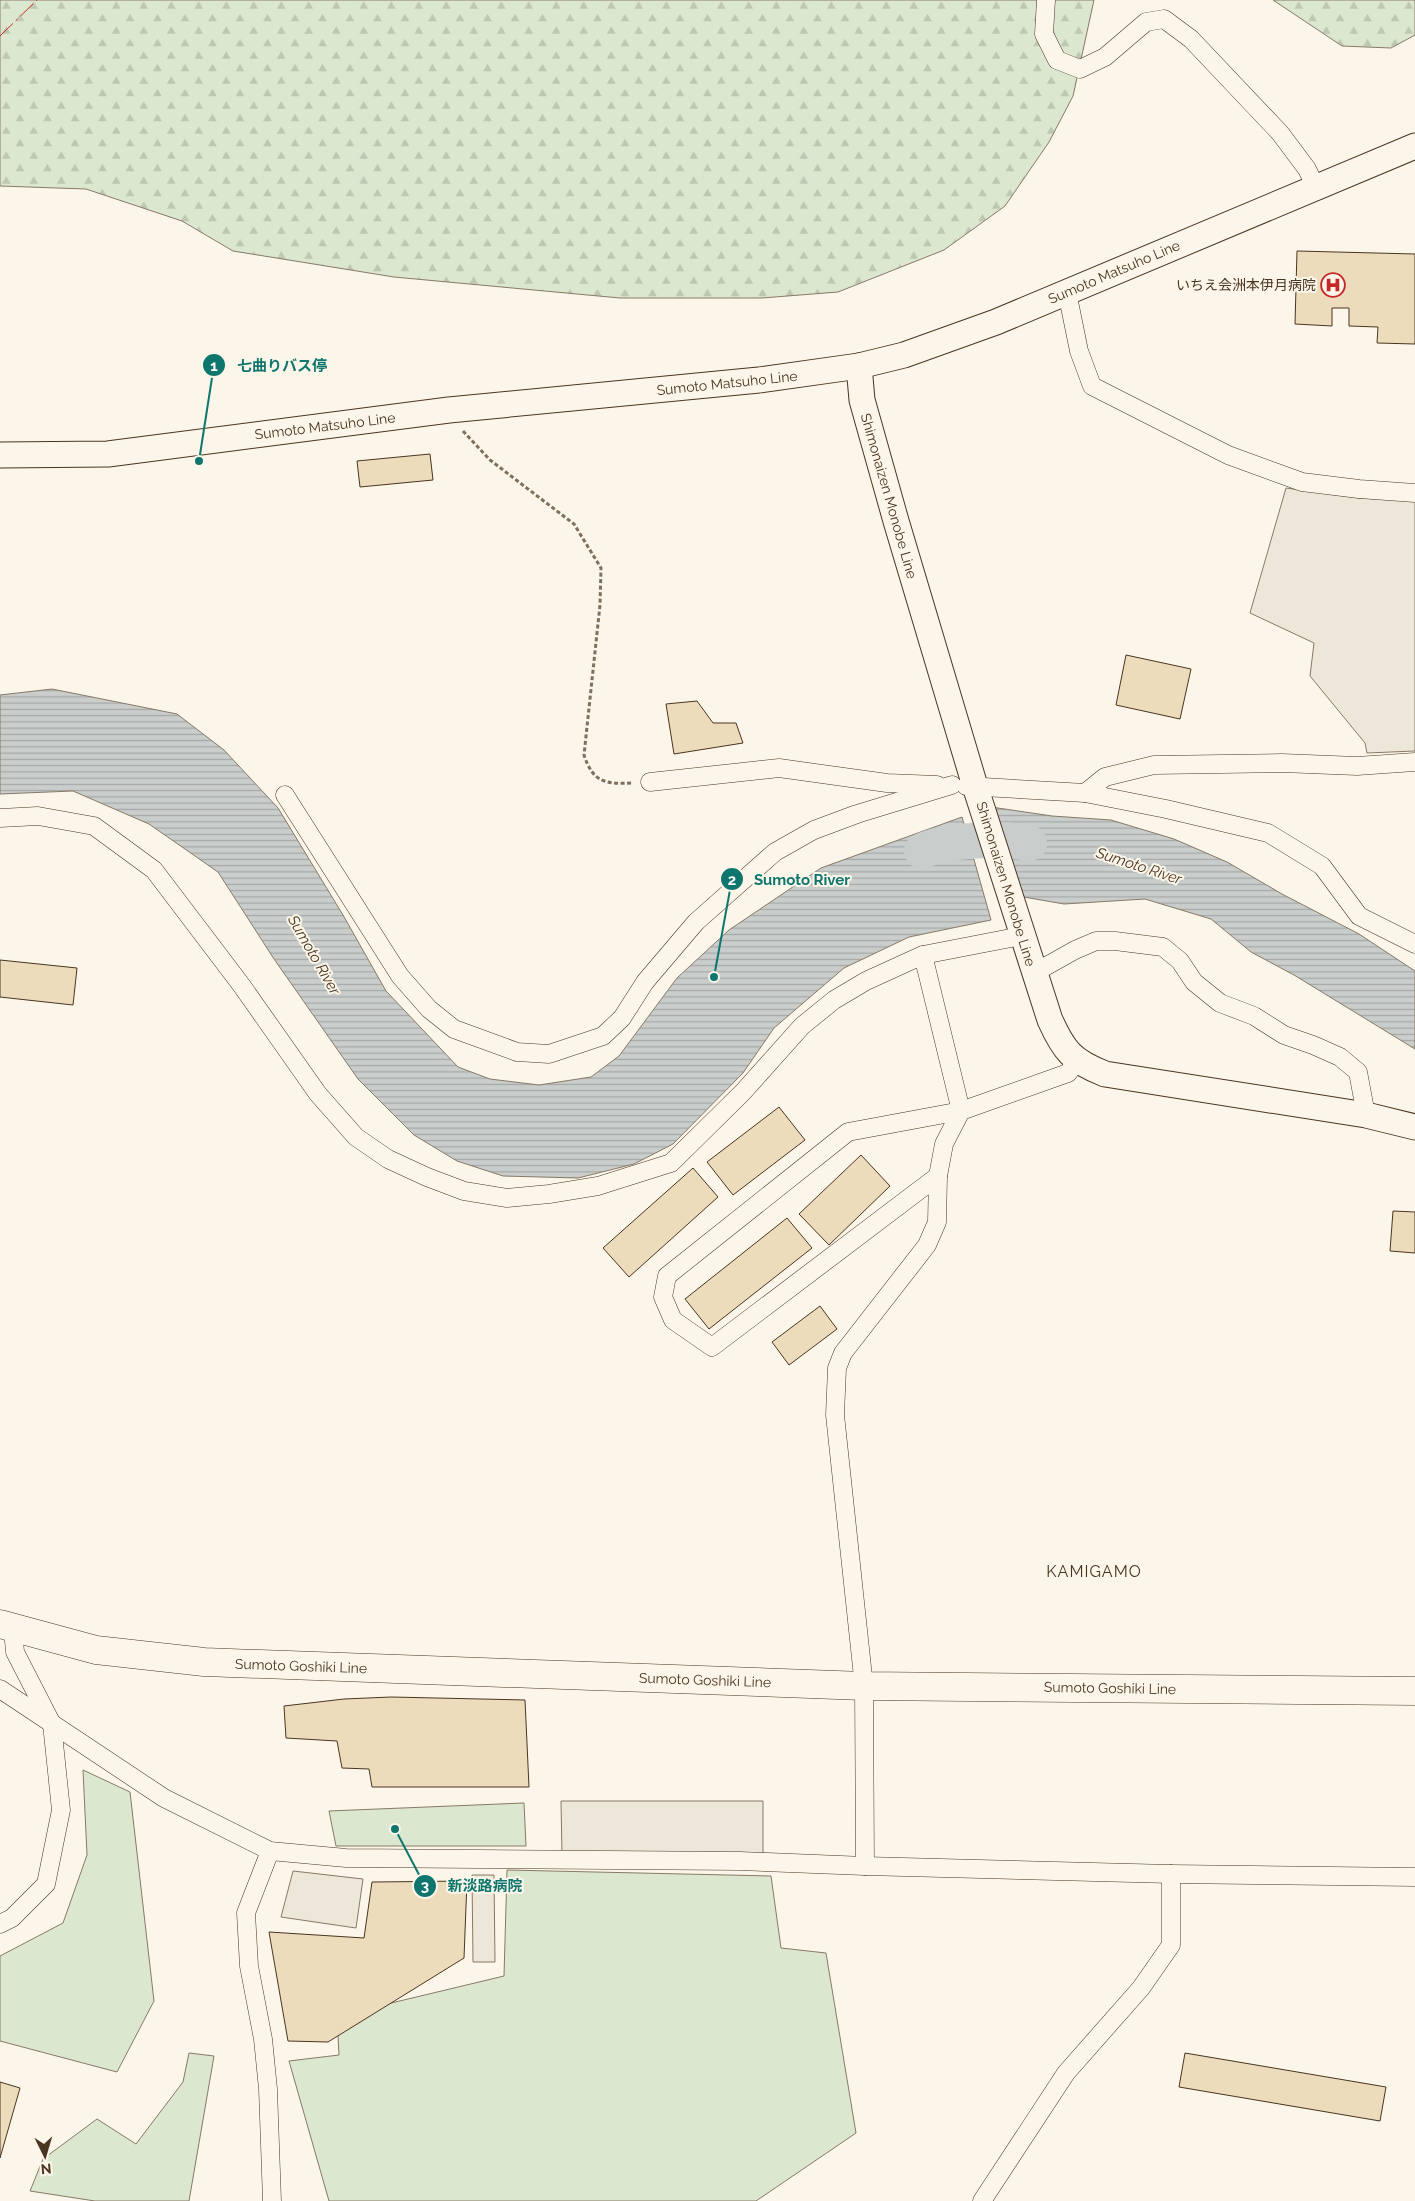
<svg xmlns="http://www.w3.org/2000/svg" width="1415" height="2201" viewBox="0 0 1415 2201" font-family="Raleway,'Noto Sans JP',sans-serif">
  <style>
    .green { fill: #dce7d0; stroke: #887966 }
    .forest { fill: url(#forest-firs); stroke: #887966 }
    .parking { fill: #ede7d9; stroke: #887966 }
    .water { fill: url(#water-rules); stroke: #887966 }
    .lines { fill: none; stroke-linecap: round; stroke-linejoin: round }
    .river { stroke: #c9cecd; stroke-width: 36 }
    .building { fill: #ecdcbc; stroke: #4a3520 }
    .street-casing { stroke: #4a3520; stroke-width: 19 }
    .secondary-casing { stroke: #4a3520; stroke-width: 27 }
    .primary-casing { stroke: #4a3520; stroke-width: 29 }
    .path { stroke: #7f6f5c; stroke-width: 3; stroke-dasharray: 4 2.5; stroke-linecap: butt }
    .street { stroke: #fbf6e9; stroke-width: 18 }
    .secondary { stroke: #fbf6e9; stroke-width: 25 }
    .primary { stroke: #fbf6e9; stroke-width: 28 }
    .power { stroke: #c62828; stroke-width: 1; stroke-dasharray: 18 4 2.5 4; stroke-linecap: butt }
    .labels { text-anchor: middle; dominant-baseline: central; stroke-width: 4; stroke-linejoin: round; paint-order: stroke }
    .street-label { font-size: 14px; fill: #4a3520; stroke: #fbf6e9 }
    .poi-label { font-size: 14px; fill: #4a3520; stroke: #fbf6e9; text-anchor: end }
    .water-label { font-size: 15px; font-style: italic; fill: #4a3520; stroke: #fbf6e9 }
    .quarter-label { font-size: 16px; letter-spacing: 1px; fill: #4a3520; stroke: #fbf6e9 }
    .leader { fill: none; stroke: #0f766e; stroke-width: 2 }
    .callout-dot { fill: #0f766e; stroke: #fbf6e9; stroke-width: 2 }
    .mark-label { font-size: 15px; text-anchor: middle; font-weight: bold; fill: #fff }
    .callout-label { font-size: 15px; text-anchor: middle; font-weight: bold; fill: #0f766e; stroke: #fbf6e9; stroke-width: 4; stroke-linejoin: round; paint-order: stroke }
  </style>
  <defs>
    <pattern id="forest-firs" width="22" height="20" patternUnits="userSpaceOnUse" patternTransform="scale(1.25)"><rect width="22" height="20" fill="#dce7d0"/><path d="M5 1l3.5 6h-7zM16 11l3.5 6h-7z" fill="#bec7b2"/></pattern>
    <pattern id="water-rules" width="6" height="5" patternUnits="userSpaceOnUse" patternTransform="scale(1.25)"><rect width="6" height="5" fill="#c9cecd"/><path d="M0 2.5h6" fill="none" stroke="#a5a8a6"/></pattern>
  </defs>
  <rect width="100%" height="100%" fill="#fbf6e9"/>
  <g class="green">
    <path d="M83,1770l47,22 24,209 -37,71 -117,-31v-85l63,-33 24,-68z"/>
    <path d="M524,1803l2,43h-190l-7,-35z"/>
    <path d="M507,1870l264,6 10,72 45,5 30,180 -100,68h-427l-40,-140 50,-6 -2,-39 167,-40z"/>
    <path d="M189,2053l25,3 -25,145h-94l-65,-10 13,-32 54,-40 39,25 47,-62z"/>
  </g>
  <g class="forest">
    <path d="M0,0h1094l-21,96 -24,46 -44,64 -61,44 -106,42 -76,6h-142l-226,-21 -161,-26 -51,-30 -96,-32 -86,-3z"/>
    <path d="M1273,0h142v35l-24,13 -49,-2z"/>
  </g>
  <g class="parking">
    <path d="M1286,488l74,10 55,3v250l-48,2 -2,-10 -55,-67 4,-33 -64,-30z"/>
    <path d="M561,1801h202v54h-201z"/>
    <path d="M293,1871l70,8 -7,49 -75,-11z"/>
    <path d="M472,1875h22l1,87h-22z"/>
  </g>
  <g class="water">
    <path d="M52,689l125,25 47,36 54,58 65,107 43,76 72,76 32,12 49,6 52,-8 28,-21 58,-78 52,-48 92,-62 141,-51 29,103 -82,17 -65,31 -70,60 -31,45 -70,71 -39,20 -56,14 -75,-2 -46,-15 -43,-26 -56,-56 -84,-120 -56,-87 -69,-48 -76,-33 -73,3v-99z"/>
    <path d="M991,807l61,9 59,4 63,19 53,23 55,32 77,40 56,37v78l-121,-74 -43,-23 -40,-33 -66,-20 -81,5 -46,-8z"/>
  </g>
  <g class="lines">
    <path class="river" d="M922,851c24,-12 82,-13 107,-8"/>
  </g>
  <g class="building">
    <path d="M1297,251l118,3v90l-38,-1 1,-16 -29,-1v-18h-17v18l-37,-2z"/>
    <path d="M430,454l3,26 -73,7 -3,-26z"/>
    <path d="M1126,655l65,14 -11,50 -64,-14z"/>
    <path d="M697,701l16,22h23l7,20 -69,11 -8,-50z"/>
    <path d="M0,960l77,8 -4,37 -73,-8z"/>
    <path d="M779,1107l26,33 -72,55 -26,-33z"/>
    <path d="M861,1155l29,31 -61,59 -30,-31z"/>
    <path d="M693,1168l25,29 -89,80 -26,-29z"/>
    <path d="M1393,1211l22,1v41l-25,-2z"/>
    <path d="M787,1218l25,30 -103,81 -24,-30z"/>
    <path d="M820,1306l17,23 -48,36 -17,-23z"/>
    <path d="M391,1697l134,3 4,87h-157l-3,-18 -27,-1 -5,-27 -51,-3 -2,-32 60,-7z"/>
    <path d="M467,1881l-3,77 -136,84 -40,-1 -19,-109 95,6 8,-56z"/>
    <path d="M1185,2053l201,34 -6,34 -201,-34z"/>
    <path d="M0,2082l20,6 -20,70z"/>
  </g>
  <g class="lines">
    <g class="street-casing">
      <g id="street">
        <path d="M1046,0l-2,34 13,26 23,9 25,-12 41,-35 18,-3 27,20 89,94 27,36 9,19"/>
        <path d="M1067,292l12,59 13,35 136,69 74,27 57,7 56,4"/>
        <path d="M650,782l129,-14 108,15 50,2"/>
        <path d="M966,786l119,7 20,-16 49,-12 128,-2 75,3 58,-4"/>
        <path d="M1085,793l81,16 102,24 54,33 37,50 56,28"/>
        <path d="M285,795l115,181 29,33 25,20 63,23 32,2 54,-18 19,-18 23,-36 51,-60 79,-70 39,-22 43,-16 95,-29"/>
        <path d="M0,818l38,-2 56,10 60,44 88,116 76,108 38,43 32,22 39,18 37,14 43,7 42,-4 49,-8 73,-23 72,-71 59,-66 32,-26 32,-19 57,-26 98,-19"/>
        <path d="M923,955l38,156 -113,21 -181,144 -4,21 10,23 39,27 226,-171"/>
        <path d="M1034,973l41,-23 21,-9h19l48,6 17,14 14,21 26,21 34,13 30,19 29,10 27,12 18,15 8,43"/>
        <path d="M0,1689l164,109 106,53 76,7 394,3 125,5 306,8 244,3"/>
        <path d="M270,1851l-24,62 3,53 14,73 5,50 4,112"/>
        <path d="M865,1866l-1,-180 -29,-271 2,-47 6,-15 84,-108 10,-23 1,-46 6,-32 17,-33 107,-38 9,-12"/>
        <path d="M0,1924l12,-6 34,-34 15,-74 -9,-86 -37,-72 -2,-23"/>
        <path d="M982,2201l84,-128 75,-85 30,-43v-71"/>
      </g>
    </g>
    <g class="secondary-casing">
      <g id="secondary">
        <path d="M859,366l3,34 34,121 79,265 75,234c14,31 22,41 55,54l261,41 49,12"/>
        <path d="M0,455l108,-1 341,-44 310,-30 100,-14 45,-11 92,-33 419,-176"/>
      </g>
    </g>
    <g class="primary-casing">
      <path id="primary" d="M0,1624l96,26 108,12 660,24 551,5"/>
    </g>
    <path class="path" d="M463,431l27,29 84,64 27,44 -1,37 -16,150c9,28 22,29 48,28"/>
    <use href="#street" class="street"/>
    <use href="#secondary" class="secondary"/>
    <use href="#primary" class="primary"/>
    <path class="power" d="M0,36l37,-36"/>
  </g>
  <defs>
    <g id="hospital-ring" transform="scale(1.25)"><circle r="9.5" fill="#fbf6e9" stroke="#c62828" stroke-width="1.5"/><path d="M-5-5h3v3.5h4V-5h3V5h-3V1.5h-4V5h-3Z" fill="#c62828"/></g>
  </defs>
  <g fill-rule="evenodd">
    <use href="#hospital-ring" x="1333" y="285"/>
  </g>
  <g class="labels">
    <g class="street-label">
      <text transform="translate(1114 272) rotate(-23)">Sumoto Matsuho Line</text>
      <text transform="translate(727 383) rotate(-6)">Sumoto Matsuho Line</text>
      <text transform="translate(325 426) rotate(-7)">Sumoto Matsuho Line</text>
      <text transform="translate(889 496) rotate(74)">Shimonaizen Monobe Line</text>
      <text transform="translate(1006 884) rotate(73)">Shimonaizen Monobe Line</text>
      <text transform="translate(301 1666) rotate(2)">Sumoto Goshiki Line</text>
      <text transform="translate(705 1680) rotate(2)">Sumoto Goshiki Line</text>
      <text transform="translate(1110 1688) rotate(1)">Sumoto Goshiki Line</text>
    </g>
    <g class="poi-label">
      <text x="1316" y="285">いちえ会洲本伊月病院</text>
    </g>
    <g class="water-label">
      <text transform="translate(1139 866) rotate(18)">Sumoto River</text>
      <text transform="translate(314 955) rotate(60)">Sumoto River</text>
    </g>
    <g class="quarter-label">
      <text x="1094" y="1571">KAMIGAMO</text>
    </g>
  </g>
  <path class="leader" d="M199 461L214 365M714 977L732 879M395 1829L425 1886"/>
  <g class="callout-dot">
    <circle cx="199" cy="461" r="5"/>
    <circle cx="714" cy="977" r="5"/>
    <circle cx="395" cy="1829" r="5"/>
    <circle cx="214" cy="365" r="12"/>
    <circle cx="732" cy="879" r="12"/>
    <circle cx="425" cy="1886" r="12"/>
  </g>
  <g class="mark-label">
    <text x="214" y="371">1</text>
    <text x="732" y="885">2</text>
    <text x="425" y="1891">3</text>
  </g>
  <g class="callout-label">
    <text x="282" y="371">七曲りバス停</text>
    <text x="802" y="885">Sumoto River</text>
    <text x="485" y="1891">新淡路病院</text>
  </g>
  <g transform="translate(45 2156) rotate(175)" stroke="#fbf6e9" stroke-width="4" paint-order="stroke">
  <path d="M0-4L9 19L0 12L-9 19Z" fill="#4a3520"/>
  <text y="-8" font-size="14" font-weight="bold" text-anchor="middle" fill="#4a3520">N</text>
  </g>
</svg>
